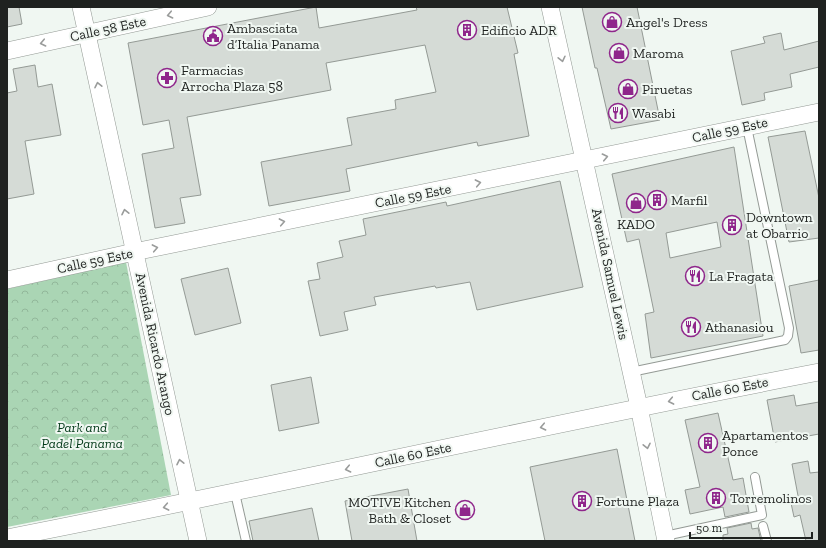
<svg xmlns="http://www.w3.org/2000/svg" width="826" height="548" viewBox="0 0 826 548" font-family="'Zilla Slab',serif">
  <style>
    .forest { fill: url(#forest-crowns) }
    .building { fill: #d5dbd6; stroke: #949a95; fill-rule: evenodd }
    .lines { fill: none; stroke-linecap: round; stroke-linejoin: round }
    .service-casing { stroke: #949a95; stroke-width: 10 }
    .minor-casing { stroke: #949a95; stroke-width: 18 }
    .service { stroke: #fff; stroke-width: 8 }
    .minor { stroke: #fff; stroke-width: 17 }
    .oneway { stroke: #9a9c9b }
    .labels { text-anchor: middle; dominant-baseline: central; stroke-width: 4; stroke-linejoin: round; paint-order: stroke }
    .poi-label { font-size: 14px; fill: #1f2220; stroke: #f0f7f2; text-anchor: start }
    .street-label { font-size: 14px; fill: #1f2220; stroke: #f0f7f2 }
    .park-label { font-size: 14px; font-style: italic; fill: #003817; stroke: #f0f7f2 }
  </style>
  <defs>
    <pattern id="forest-crowns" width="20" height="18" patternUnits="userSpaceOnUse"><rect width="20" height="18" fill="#aad5b4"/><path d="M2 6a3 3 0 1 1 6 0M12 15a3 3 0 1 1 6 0" fill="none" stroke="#92b79a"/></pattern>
  </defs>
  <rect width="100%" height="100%" fill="#f0f7f2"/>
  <path class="forest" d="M126,262l45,233 -164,32v-238z"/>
  <g class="building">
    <path d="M7,7h12l3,17 -15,3z"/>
    <path d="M316,7l3,21 98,-18 -1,-3h91l11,46 -4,1 15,82 -51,10 -1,-4 -131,27 4,22 -81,15 -8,-44 91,-17 -5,-27 49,-9 -1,-9 41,-8 -11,-47 -99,18 5,27 -144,27 14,78 -21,3 5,25 -30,5 -13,-74 32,-6 -5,-28 -26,5 -15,-82z"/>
    <path d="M582,7h55l23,113 -49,9 -14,-61h-2z"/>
    <path d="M781,33l3,17 35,-9v26l-29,7 2,13 -28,6 1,7 -23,5 -11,-54 34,-8 -2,-6z"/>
    <path d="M35,65l3,22 14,-3 9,51 -36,6 9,53 -27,5v-106l10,-2 -4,-22z"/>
    <path d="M805,131l14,67v40l-30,4 -21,-105z"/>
    <path d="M734,147l29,189 -112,22 -6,-44 9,-2 -15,-73 -12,3 -15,-68zM717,222l4,25 -51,11 -4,-25z"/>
    <path d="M560,181l23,106 -106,23 -7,-28 -34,6 -1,-2 -61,11 2,8 -32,7 4,18 -28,6 -12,-55 12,-2 -3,-16 26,-6 -4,-16 27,-6 -3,-16 83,-17 1,4z"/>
    <path d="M228,268l13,55 -46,12 -14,-56z"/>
    <path d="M819,280v70l-18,3 -12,-67z"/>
    <path d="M311,377l8,46 -40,8 -8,-46z"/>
    <path d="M794,395l2,11 23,-4v32l-44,8 -8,-42z"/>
    <path d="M718,413l15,67 10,-2 6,34 -24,5 -2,-10 -33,7 -5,-24 15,-3 -15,-67z"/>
    <path d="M617,449l18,92h-90l-15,-74z"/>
    <path d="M808,461l2,12 9,-1v69h-13l-6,-26 -6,2 -3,-14 8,-2 -7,-37z"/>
    <path d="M408,489l9,52h-65l-7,-40z"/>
    <path d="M312,508l7,33h-66l-4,-20z"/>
    <path d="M751,523l1,6 6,-1 3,13h-38v-6l5,-1 -1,-6z"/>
  </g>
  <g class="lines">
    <g class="service-casing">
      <g id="service">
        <path d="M631,372l154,-32 3,-4 1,-8 -42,-201"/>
        <path d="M235,493l11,48"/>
        <path d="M763,526l4,15"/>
        <path d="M665,536l97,-21 -7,-38"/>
      </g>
    </g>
    <g class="minor-casing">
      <g id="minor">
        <path d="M81,7l117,534"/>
        <path d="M550,7l89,400 27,134"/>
        <path d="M7,51l201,-44"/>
        <path d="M7,280l127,-28 685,-140"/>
        <path d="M7,538c271,-53 541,-114 812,-166"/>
      </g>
    </g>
    <use href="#service" class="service"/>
    <use href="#minor" class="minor"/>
  </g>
  <defs><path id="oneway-chevron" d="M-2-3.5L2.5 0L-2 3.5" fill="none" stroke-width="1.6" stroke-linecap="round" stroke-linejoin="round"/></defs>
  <g class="oneway">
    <use href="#oneway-chevron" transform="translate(170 15) rotate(168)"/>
    <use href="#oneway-chevron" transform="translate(43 43) rotate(168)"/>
    <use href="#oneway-chevron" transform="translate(562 59) rotate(77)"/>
    <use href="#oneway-chevron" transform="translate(98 85) rotate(-102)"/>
    <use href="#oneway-chevron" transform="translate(605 157) rotate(-12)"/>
    <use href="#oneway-chevron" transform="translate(478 183) rotate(-11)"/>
    <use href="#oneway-chevron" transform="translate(125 212) rotate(-102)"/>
    <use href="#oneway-chevron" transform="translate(282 222) rotate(-11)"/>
    <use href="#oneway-chevron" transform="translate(155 248) rotate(-11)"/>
    <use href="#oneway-chevron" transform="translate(671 401) rotate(169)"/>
    <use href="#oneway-chevron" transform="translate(543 427) rotate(168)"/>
    <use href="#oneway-chevron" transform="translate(647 446) rotate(78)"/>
    <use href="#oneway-chevron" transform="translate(180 462) rotate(-102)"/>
    <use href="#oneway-chevron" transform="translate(348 469) rotate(168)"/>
    <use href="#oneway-chevron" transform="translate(166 507) rotate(169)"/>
  </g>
  <defs>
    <g id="shop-ring" transform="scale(1)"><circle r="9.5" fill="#f0f7f2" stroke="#8f268b" stroke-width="1.5"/><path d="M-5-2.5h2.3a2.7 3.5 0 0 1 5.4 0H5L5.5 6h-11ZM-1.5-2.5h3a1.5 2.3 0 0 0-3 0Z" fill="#8f268b"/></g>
    <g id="building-ring" transform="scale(1)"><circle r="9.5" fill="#f0f7f2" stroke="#8f268b" stroke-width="1.5"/><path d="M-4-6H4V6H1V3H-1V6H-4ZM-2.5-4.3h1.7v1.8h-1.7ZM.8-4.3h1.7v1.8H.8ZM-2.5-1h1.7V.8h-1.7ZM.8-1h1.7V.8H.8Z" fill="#8f268b"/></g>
    <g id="civic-ring" transform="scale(1)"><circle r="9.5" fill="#f0f7f2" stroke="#8f268b" stroke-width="1.5"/><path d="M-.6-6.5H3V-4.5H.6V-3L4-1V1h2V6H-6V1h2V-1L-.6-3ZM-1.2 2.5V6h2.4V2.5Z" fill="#8f268b"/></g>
    <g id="pharmacy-ring" transform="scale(1)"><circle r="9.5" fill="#f0f7f2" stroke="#8f268b" stroke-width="1.5"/><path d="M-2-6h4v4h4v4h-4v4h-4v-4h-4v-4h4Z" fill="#8f268b"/></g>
    <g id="restaurant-ring" transform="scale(1)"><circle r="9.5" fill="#f0f7f2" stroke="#8f268b" stroke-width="1.5"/><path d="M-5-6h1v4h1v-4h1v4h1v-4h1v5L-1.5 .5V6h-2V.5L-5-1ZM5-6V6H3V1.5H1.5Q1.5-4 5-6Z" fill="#8f268b"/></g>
  </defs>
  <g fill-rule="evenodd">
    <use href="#shop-ring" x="612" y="22"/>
    <use href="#building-ring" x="467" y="30"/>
    <use href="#civic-ring" x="213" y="36"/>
    <use href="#shop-ring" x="619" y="53"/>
    <use href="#pharmacy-ring" x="167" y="78"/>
    <use href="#shop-ring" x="628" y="89"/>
    <use href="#restaurant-ring" x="618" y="113"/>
    <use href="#building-ring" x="657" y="200"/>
    <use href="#shop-ring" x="636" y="203"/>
    <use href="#building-ring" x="732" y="225"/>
    <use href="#restaurant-ring" x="695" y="276"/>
    <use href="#restaurant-ring" x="691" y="327"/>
    <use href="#building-ring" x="708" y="443"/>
    <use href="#building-ring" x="716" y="498"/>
    <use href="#building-ring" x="582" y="501"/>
    <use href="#shop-ring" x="465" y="510"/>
  </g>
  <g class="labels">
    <g class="poi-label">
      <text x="626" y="22">Angel's Dress</text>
      <text x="227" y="28">Ambasciata<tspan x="227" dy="16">d’Italia Panama</tspan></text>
      <text x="481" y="30">Edificio ADR</text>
      <text x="633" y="53">Maroma</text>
      <text x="181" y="70">Farmacias<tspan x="181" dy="16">Arrocha Plaza 58</tspan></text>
      <text x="642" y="89">Piruetas</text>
      <text x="632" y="113">Wasabi</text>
      <text x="671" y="200">Marfil</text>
      <text x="746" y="217">Downtown<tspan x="746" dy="16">at Obarrio</tspan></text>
      <text x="636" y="224" text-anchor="middle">KADO</text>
      <text x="709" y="276">La Fragata</text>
      <text x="705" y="327">Athanasiou</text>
      <text x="722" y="435">Apartamentos<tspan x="722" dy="16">Ponce</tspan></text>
      <text x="730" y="498">Torremolinos</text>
      <text x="596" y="501">Fortune Plaza</text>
      <text x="451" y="502" text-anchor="end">MOTIVE Kitchen<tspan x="451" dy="16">Bath &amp; Closet</tspan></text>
    </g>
    <g class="street-label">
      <text transform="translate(108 29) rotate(-12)">Calle 58 Este</text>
      <text transform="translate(730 130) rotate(-12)">Calle 59 Este</text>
      <text transform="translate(413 196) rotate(-11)">Calle 59 Este</text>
      <text transform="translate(95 261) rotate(-12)">Calle 59 Este</text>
      <text transform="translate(610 274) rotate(78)">Avenida Samuel Lewis</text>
      <text transform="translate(155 344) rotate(78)">Avenida Ricardo Arango</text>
      <text transform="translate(730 389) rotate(-11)">Calle 60 Este</text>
      <text transform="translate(413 455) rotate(-12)">Calle 60 Este</text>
    </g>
    <g class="park-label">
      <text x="82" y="427">Park and<tspan x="82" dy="16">Padel Panama</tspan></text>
    </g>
  </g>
  <rect width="826" height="548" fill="none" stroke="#1f2220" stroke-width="16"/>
  <path d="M690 532v6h122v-6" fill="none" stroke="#1f2220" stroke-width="2"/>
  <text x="696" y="532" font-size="12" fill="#1f2220" stroke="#f0f7f2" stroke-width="3" paint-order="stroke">50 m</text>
</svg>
